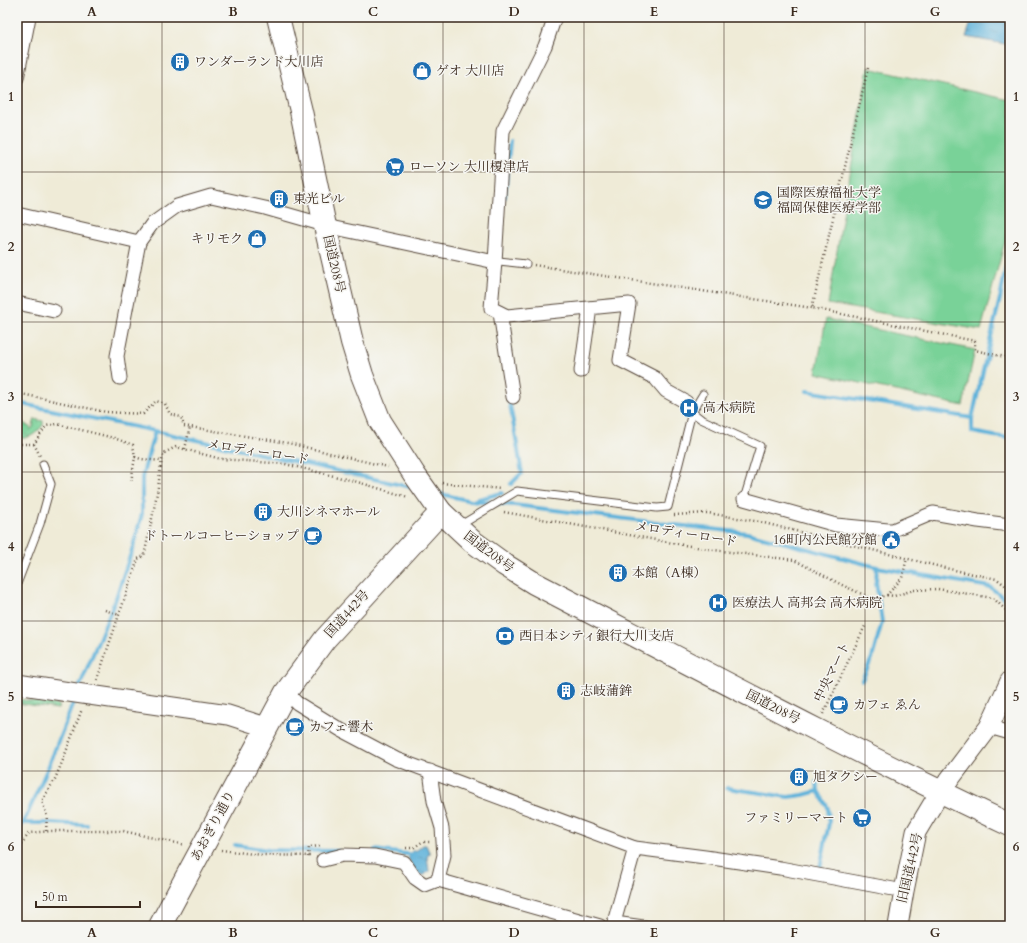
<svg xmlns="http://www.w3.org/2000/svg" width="1027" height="943" viewBox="0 0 1027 943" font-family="Cardo,'Noto Serif JP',serif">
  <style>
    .grass { fill: url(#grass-dots); stroke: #5a7e5b }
    .pitch { fill: #79d298; stroke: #5a7e5b }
    .water { fill: url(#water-ripples); stroke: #4c6e7c }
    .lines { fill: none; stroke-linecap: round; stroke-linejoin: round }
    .stream { stroke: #5eb2da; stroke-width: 4 }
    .lane-casing { stroke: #56473a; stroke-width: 9 }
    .street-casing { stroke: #56473a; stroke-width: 15 }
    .secondary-casing { stroke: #56473a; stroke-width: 21 }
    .highway-casing { stroke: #56473a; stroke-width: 24 }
    .path { stroke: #56473a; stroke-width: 2.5; stroke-dasharray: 1 3; stroke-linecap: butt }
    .lane { stroke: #fff; stroke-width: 7 }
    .street { stroke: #fff; stroke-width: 13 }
    .secondary { stroke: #fff; stroke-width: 19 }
    .highway { stroke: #fff; stroke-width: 22 }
    .grid { fill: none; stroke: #3b2a1e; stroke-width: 1; stroke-opacity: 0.55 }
    .labels { text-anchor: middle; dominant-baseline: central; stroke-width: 3; stroke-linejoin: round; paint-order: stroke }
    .poi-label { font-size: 13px; fill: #3b2a1e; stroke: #f6f6f2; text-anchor: start }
    .street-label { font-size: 13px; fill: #3b2a1e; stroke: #f6f6f2 }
    .neatline { fill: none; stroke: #3b2a1e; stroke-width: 1.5 }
    .grid-label { font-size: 13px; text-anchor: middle; font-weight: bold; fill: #3b2a1e }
  </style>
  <defs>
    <pattern id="grass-dots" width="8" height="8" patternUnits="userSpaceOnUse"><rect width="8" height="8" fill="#79d298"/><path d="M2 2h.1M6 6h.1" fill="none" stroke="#6ab483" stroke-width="1.8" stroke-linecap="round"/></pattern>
    <pattern id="water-ripples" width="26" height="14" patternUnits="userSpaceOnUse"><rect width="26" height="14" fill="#5eb2da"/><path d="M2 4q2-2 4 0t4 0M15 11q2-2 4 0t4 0" fill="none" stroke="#4f91b0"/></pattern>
  </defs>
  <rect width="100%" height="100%" fill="#f6f6f2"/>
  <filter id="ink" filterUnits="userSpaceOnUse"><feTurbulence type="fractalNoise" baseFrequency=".025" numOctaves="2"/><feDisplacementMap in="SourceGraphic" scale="8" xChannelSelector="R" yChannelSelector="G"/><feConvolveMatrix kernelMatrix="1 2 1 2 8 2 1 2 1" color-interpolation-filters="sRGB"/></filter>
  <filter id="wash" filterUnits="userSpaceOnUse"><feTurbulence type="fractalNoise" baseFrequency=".012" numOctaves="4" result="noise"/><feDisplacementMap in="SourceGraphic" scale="16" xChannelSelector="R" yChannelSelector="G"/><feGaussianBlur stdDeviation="0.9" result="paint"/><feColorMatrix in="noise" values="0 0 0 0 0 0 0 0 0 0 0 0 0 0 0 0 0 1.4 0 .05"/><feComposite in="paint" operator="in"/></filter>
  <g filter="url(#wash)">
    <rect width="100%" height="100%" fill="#efebd7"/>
    <g class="grass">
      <path d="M17,418l15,11 3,-10 8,2v4c-8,10 -13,13 -26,14z"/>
      <path d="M17,699l42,6 -1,4 -41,-6z"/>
    </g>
    <g class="pitch">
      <path d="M868,68l142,32v123l-29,107 -153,-26z"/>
      <path d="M826,319l149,31 -12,56 -147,-33z"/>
    </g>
    <g class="water">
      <path d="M973,17h37v28l-44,-8z"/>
      <path d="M423,845h3l4,9 -3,2 2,15 -4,4h-8l-9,-17 4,-7 5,-1z"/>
    </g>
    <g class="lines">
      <g class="stream">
        <path d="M505,197l5,-56"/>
        <path d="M807,391l165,27 29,-124 7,-39"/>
        <path d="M509,399l13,74 -11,11"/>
        <path d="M17,403l138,28 260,57"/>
        <path d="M972,418v14l22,4 16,2"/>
        <path d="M437,493l34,8 43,4 161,20 72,8 130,34 113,20 20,16"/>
        <path d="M475,500l27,-7"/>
        <path d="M862,680l10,-22 10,-36 -6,-40 1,-15"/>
        <path d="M79,688l37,-90 16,-48 10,-36v-37l13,-46"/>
        <path d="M817,782l1,9"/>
        <path d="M727,788l61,9 15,-2 15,-4 10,17 1,15 -9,45"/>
        <path d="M22,823h29l36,2"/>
        <path d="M17,831l9,-14 23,-52 26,-67"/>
        <path d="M235,845l34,5 69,1"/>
        <path d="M375,850l39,5"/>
      </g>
    </g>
  </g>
  <g filter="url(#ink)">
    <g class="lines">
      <g class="lane-casing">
        <g id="lane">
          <path d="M499,261l27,3"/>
          <path d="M690,409l2,3 9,7 59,27 -16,53"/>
          <path d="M459,526l58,-35 140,17 11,-1 24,-95 11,-18"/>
          <path d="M17,584l23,-60 11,-40 -8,-20"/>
          <path d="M615,920l43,6"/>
        </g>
      </g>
      <g class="street-casing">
        <g id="street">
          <path d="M17,78l12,-61"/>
          <path d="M17,214l122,28 13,-18 25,-18 34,-10 54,12 70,20 160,34 -4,46 16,8 122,-12 -9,56 35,18 11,13 20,11"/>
          <path d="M495,262l8,-131 42,-85 10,-29"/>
          <path d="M17,303l37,8"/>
          <path d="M500,313l13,84"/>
          <path d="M581,371l9,-63"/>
          <path d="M120,378l-3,-22 22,-114"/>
          <path d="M744,499l92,26 52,5h5l40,-17 45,8 32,4"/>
          <path d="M286,692l11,11 44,27 55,29 239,89 70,9 75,11 124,23"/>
          <path d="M989,727l21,6"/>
          <path d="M430,771l4,30 8,27 2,27 -6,25 162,46"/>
          <path d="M323,860l20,-5 32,1 29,6 11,16 10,7 13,-5"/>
          <path d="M613,926l22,-78"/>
        </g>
      </g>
      <g class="secondary-casing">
        <g id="secondary">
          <path d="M17,684l52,8 159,23 38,12"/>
          <path d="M898,926l6,-35 12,-59 24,-40 49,-65 21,-46"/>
        </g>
      </g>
      <g class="highway-casing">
        <g id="highway">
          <path d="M278,17l23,94 24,115 27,116 10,33 18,46 34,53 27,38 31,29 33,24 29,18c158,82 315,166 476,242"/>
          <path d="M160,926l126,-234 39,-53 116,-127"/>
        </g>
      </g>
      <g class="path">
        <path d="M868,68l-56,240 163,33v9l34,8"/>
        <path d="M534,265l278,43"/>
        <path d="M1010,281l-3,8 3,14"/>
        <path d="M17,393l89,19 37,2 13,-13 9,3 5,10 11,3 3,9 104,17 100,24"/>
        <path d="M17,444h17l12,-18 11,-2 57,14 19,7 2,12 -4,25"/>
        <path d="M34,444l6,12"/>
        <path d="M185,449l5,-22"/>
        <path d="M135,457l6,2 20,2"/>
        <path d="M442,483l59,6"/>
        <path d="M504,512l174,32 36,6 80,10 50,26 29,13 14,-4 15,-17 5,-20"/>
        <path d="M674,515l34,-2 52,9 185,46 52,11 13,10"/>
        <path d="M887,595l7,1 20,-6 24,-1 55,9 17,16"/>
        <path d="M105,610l14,5"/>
        <path d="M97,680l41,-121 6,-3c5,-23 10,-46 14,-69 2,-11 2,-23 6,-34l12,-6 45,12 64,5 69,17 54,16"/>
        <path d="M823,714l43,-90"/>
        <path d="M46,831l1,-15 -5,-15 13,-22 8,-19 19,-51"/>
        <path d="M406,848h7l9,-6h8l1,1"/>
        <path d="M221,850l41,5 50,1"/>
        <path d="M17,851l12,-18 23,-2h71l62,14"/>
        <path d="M308,857l1,-10 12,-1"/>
      </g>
      <use href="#lane" class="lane"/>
      <use href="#street" class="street"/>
      <use href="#secondary" class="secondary"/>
      <use href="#highway" class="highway"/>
    </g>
  </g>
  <path class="grid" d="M162,17v909M303,17v909M443,17v909M584,17v909M724,17v909M865,17v909M17,172h993M17,322h993M17,472h993M17,621h993M17,771h993"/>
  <defs>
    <g id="building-disc" transform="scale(1)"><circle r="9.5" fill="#1f6fb2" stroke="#f6f6f2"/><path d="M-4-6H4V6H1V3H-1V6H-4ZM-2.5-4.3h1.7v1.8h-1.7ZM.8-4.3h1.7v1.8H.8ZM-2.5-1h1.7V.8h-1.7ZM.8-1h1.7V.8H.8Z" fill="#fff"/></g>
    <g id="shop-disc" transform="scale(1)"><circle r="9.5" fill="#1f6fb2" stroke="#f6f6f2"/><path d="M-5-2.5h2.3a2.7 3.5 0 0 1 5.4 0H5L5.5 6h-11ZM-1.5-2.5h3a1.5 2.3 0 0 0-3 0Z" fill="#fff"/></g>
    <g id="supermarket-disc" transform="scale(1)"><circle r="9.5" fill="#1f6fb2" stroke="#f6f6f2"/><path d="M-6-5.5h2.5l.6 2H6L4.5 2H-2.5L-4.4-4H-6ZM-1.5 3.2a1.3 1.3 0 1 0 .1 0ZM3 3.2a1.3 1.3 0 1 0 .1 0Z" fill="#fff"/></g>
    <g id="university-disc" transform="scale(1)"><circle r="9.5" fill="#1f6fb2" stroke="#f6f6f2"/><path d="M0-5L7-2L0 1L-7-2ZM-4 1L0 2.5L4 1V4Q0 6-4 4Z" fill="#fff"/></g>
    <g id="hospital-disc" transform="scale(1)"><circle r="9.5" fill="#1f6fb2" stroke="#f6f6f2"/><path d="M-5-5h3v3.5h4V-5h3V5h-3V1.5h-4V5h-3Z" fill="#fff"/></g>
    <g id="cafe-disc" transform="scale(1)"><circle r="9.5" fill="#1f6fb2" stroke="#f6f6f2"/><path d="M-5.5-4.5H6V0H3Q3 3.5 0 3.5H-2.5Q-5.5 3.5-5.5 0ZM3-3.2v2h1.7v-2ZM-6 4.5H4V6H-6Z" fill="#fff"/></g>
    <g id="civic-disc" transform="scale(1)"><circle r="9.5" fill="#1f6fb2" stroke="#f6f6f2"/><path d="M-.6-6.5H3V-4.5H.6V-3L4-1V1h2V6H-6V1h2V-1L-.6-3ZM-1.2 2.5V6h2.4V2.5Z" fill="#fff"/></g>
    <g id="bank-disc" transform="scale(1)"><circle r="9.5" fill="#1f6fb2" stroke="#f6f6f2"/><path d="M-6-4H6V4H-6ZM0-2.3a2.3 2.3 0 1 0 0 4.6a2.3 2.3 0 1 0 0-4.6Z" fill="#fff"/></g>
  </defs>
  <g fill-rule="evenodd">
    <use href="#building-disc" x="180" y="62"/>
    <use href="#shop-disc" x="422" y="71"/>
    <use href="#supermarket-disc" x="395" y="167"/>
    <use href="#building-disc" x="279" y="199"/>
    <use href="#university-disc" x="763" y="200"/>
    <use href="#shop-disc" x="257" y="239"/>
    <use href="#hospital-disc" x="689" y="408"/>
    <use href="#building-disc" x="263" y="512"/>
    <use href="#cafe-disc" x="313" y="536"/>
    <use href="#civic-disc" x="891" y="540"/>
    <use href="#building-disc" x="618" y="573"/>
    <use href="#hospital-disc" x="718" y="603"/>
    <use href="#bank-disc" x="505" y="636"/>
    <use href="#building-disc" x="566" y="691"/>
    <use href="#cafe-disc" x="839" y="705"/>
    <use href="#cafe-disc" x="295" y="727"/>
    <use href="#building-disc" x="799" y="777"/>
    <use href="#supermarket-disc" x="862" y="818"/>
  </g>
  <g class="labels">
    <g class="poi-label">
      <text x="194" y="62">ワンダーランド大川店</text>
      <text x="436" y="71">ゲオ 大川店</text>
      <text x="409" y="167">ローソン 大川榎津店</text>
      <text x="777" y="193">国際医療福祉大学<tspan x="777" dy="15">福岡保健医療学部</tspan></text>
      <text x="293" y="199">東光ビル</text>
      <text x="243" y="239" text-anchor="end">キリモク</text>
      <text x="703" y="408">高木病院</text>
      <text x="277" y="512">大川シネマホール</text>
      <text x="299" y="536" text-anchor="end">ドトールコーヒーショップ</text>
      <text x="877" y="540" text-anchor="end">16町内公民館分館</text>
      <text x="632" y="573">本館（A棟）</text>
      <text x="732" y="603">医療法人 高邦会 高木病院</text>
      <text x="519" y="636">西日本シティ銀行大川支店</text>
      <text x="580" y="691">志岐蒲鉾</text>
      <text x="853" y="705">カフェ ゑん</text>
      <text x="309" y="727">カフェ響木</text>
      <text x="813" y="777">旭タクシー</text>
      <text x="848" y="818" text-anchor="end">ファミリーマート</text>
    </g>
    <g class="street-label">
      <text transform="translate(334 264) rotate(77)">国道208号</text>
      <text transform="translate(258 452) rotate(9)">メロディーロード</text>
      <text transform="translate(686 534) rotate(9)">メロディーロード</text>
      <text transform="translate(489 552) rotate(37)">国道208号</text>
      <text transform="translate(347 614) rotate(-48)">国道442号</text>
      <text transform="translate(832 672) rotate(-64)">中央マート</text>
      <text transform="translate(773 707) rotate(27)">国道208号</text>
      <text transform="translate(213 826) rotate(-62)">あおぎり通り</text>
      <text transform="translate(910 868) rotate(-77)">旧国道442号</text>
    </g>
  </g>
  <rect width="1027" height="943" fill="none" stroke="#f6f6f2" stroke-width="44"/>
  <path d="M36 901v6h104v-6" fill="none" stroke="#3b2a1e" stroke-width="2"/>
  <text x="42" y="901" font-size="12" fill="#3b2a1e" stroke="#f6f6f2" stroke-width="3" paint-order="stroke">50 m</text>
  <rect x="22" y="22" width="983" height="899" class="neatline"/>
  <g class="grid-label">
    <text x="92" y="16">A</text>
    <text x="233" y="16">B</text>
    <text x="373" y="16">C</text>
    <text x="514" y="16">D</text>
    <text x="654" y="16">E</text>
    <text x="794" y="16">F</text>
    <text x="935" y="16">G</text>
    <text x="11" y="101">1</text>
    <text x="1016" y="101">1</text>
    <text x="11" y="251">2</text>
    <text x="1016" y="251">2</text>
    <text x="11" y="401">3</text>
    <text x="1016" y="401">3</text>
    <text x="11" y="551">4</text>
    <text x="1016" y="551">4</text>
    <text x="11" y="701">5</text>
    <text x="1016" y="701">5</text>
    <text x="11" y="851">6</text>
    <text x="1016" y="851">6</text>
    <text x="92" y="937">A</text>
    <text x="233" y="937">B</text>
    <text x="373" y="937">C</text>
    <text x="514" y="937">D</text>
    <text x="654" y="937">E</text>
    <text x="794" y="937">F</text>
    <text x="935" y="937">G</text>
  </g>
</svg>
